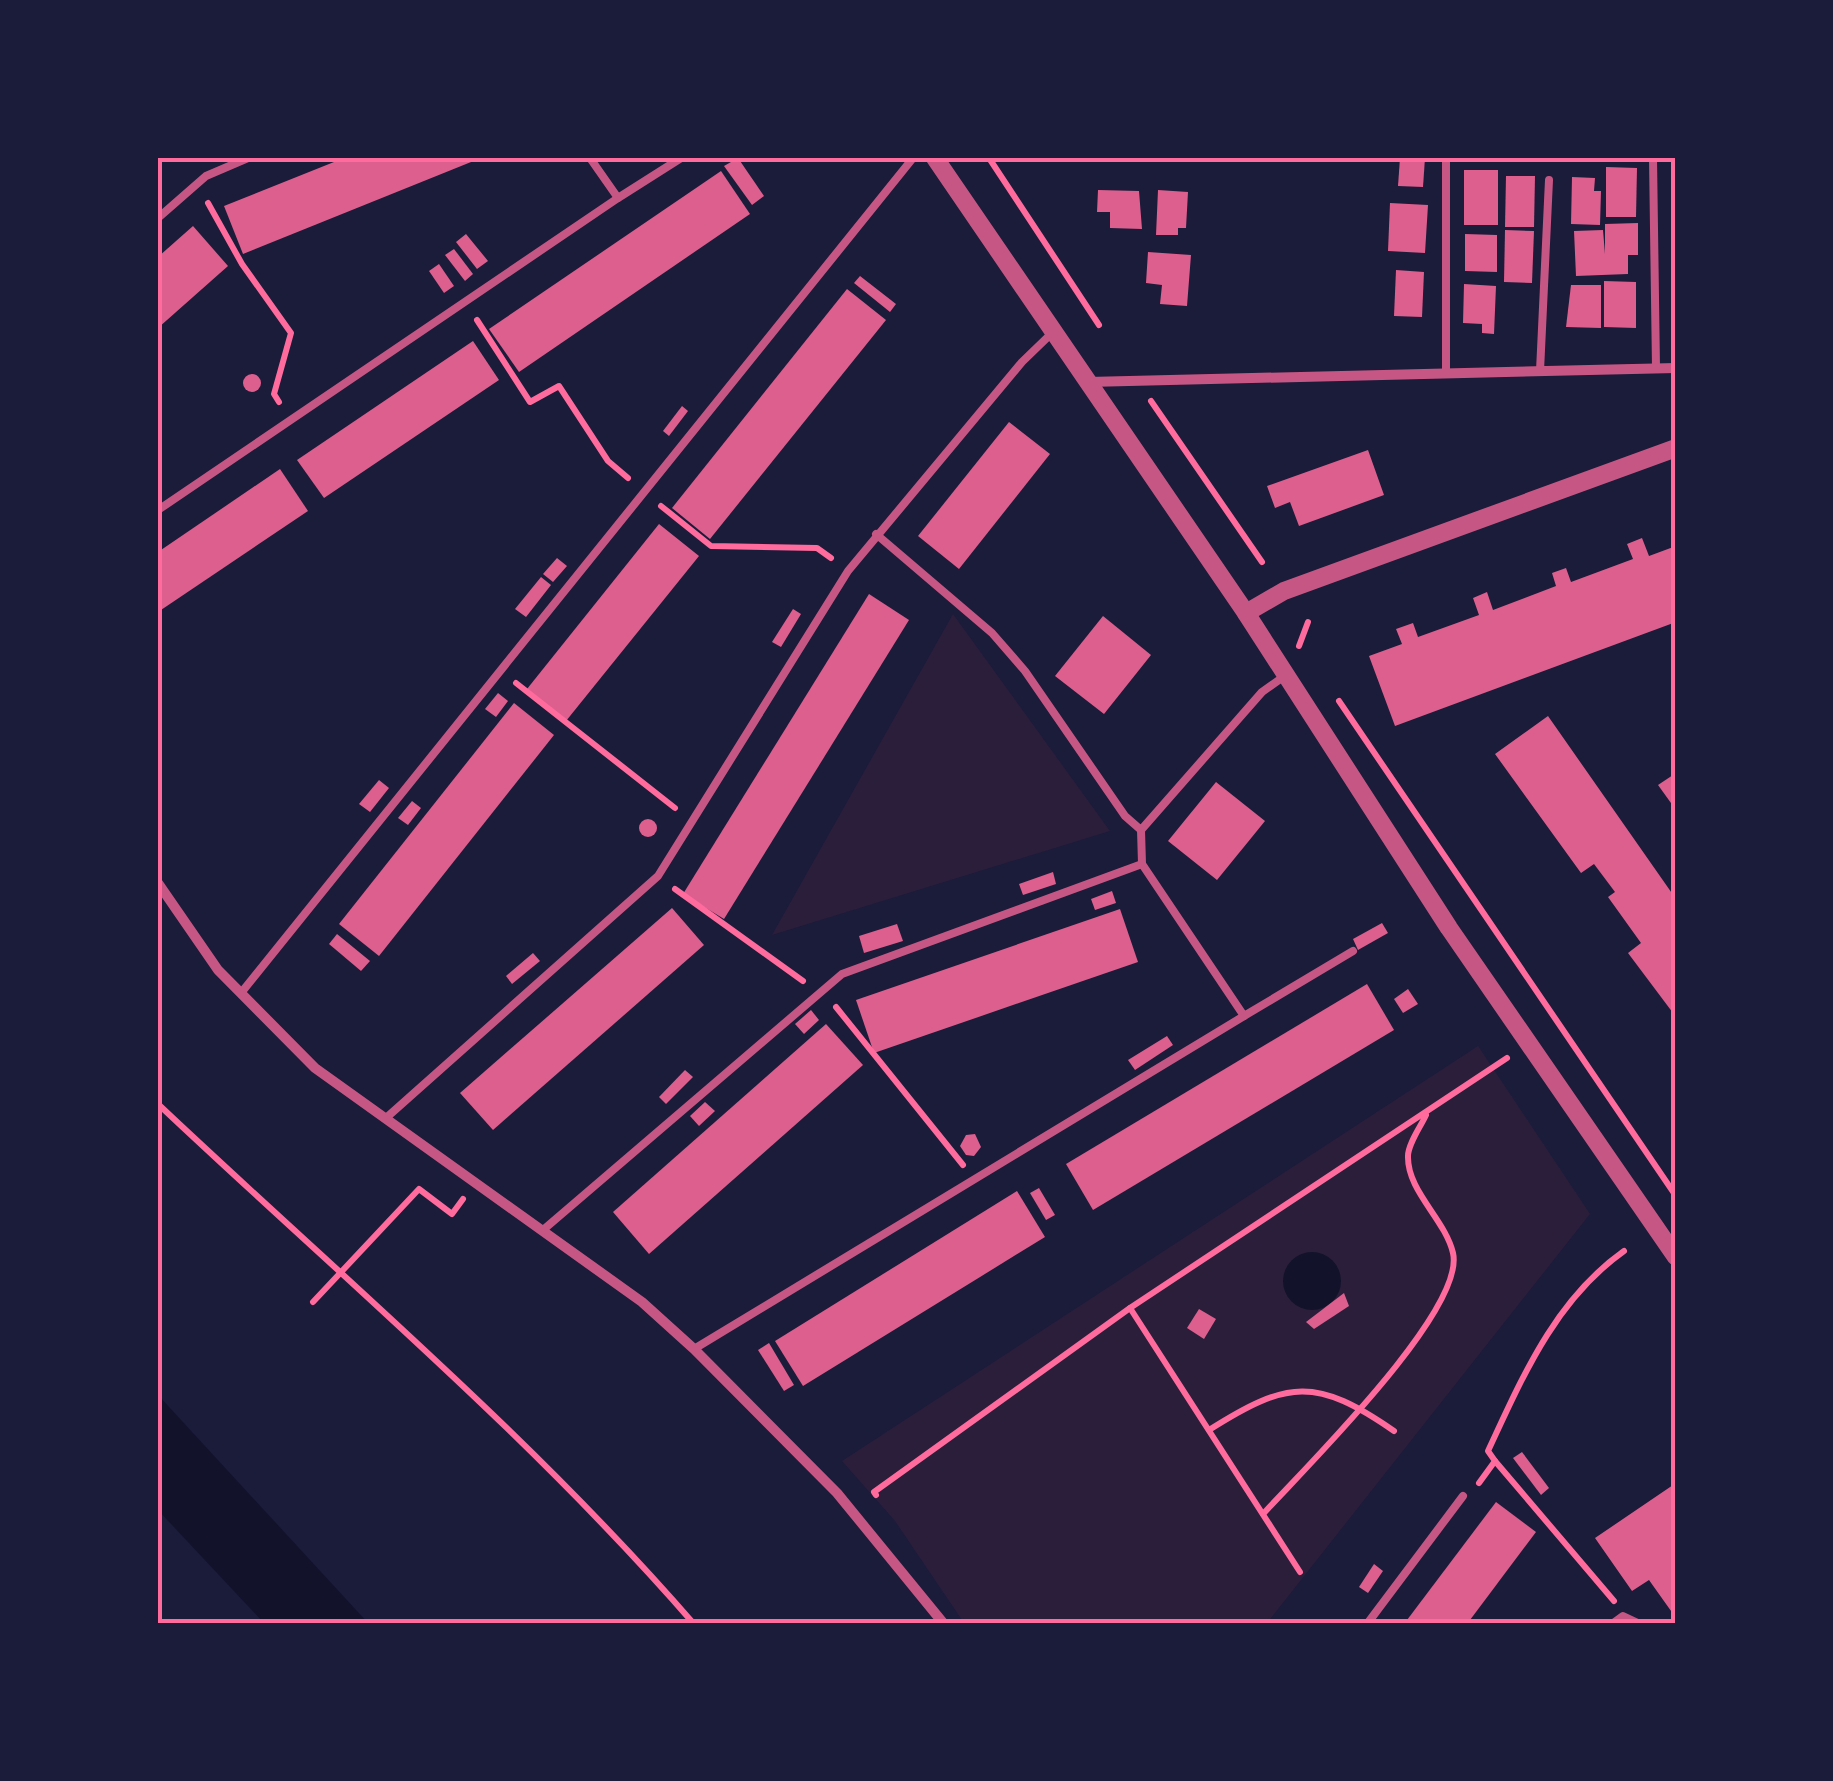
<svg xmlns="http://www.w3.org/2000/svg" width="1833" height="1781" viewBox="0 0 1833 1781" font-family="'Libre Baskerville',serif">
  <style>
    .green { fill: #2a1e3b }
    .water { fill: #12122b }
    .building { fill: #dd5f8e }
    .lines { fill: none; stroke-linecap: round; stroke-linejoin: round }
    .path { stroke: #ff6b9d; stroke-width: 6 }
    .service { stroke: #c65784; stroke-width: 8 }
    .minor { stroke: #c65784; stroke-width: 10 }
    .tertiary { stroke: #c65784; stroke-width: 18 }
    .neatline { fill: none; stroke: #ff6b9d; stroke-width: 4 }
  </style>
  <rect width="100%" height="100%" fill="#1b1b3a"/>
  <g class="green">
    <path d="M953,614l157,217 -338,104z"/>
    <path d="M1478,1046l112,168 -323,409h-303l-69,-102 -53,-60z"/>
  </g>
  <g class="water">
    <circle cx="1312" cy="1281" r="29"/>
    <path d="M158,1395l210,228h-104l-106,-113z"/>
  </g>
  <g class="building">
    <path d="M344,158h137l-238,96 -19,-48z"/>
    <path d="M738,158l26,38 -12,9 -28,-39z"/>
    <path d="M1400,158h25l-2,29 -25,-1z"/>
    <path d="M1606,167l31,1 -1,49h-30z"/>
    <rect x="1464" y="170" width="34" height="55"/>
    <path d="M721,171l29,43 -231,158 -30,-43z"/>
    <path d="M1506,176h29l-1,51h-29z"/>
    <path d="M1572,177l23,1 -1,13h7l-1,34 -29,-1z"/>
    <path d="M1098,190l41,1 3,38 -32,-1v-16h-13z"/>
    <path d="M1158,190l30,2 -2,36h-8v7h-22z"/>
    <path d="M1390,203l38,2 -3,48 -37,-2z"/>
    <path d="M1638,223v32h-10v19l-52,2 -2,-45 29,-1 2,24v-30z"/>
    <path d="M193,226l35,40 -70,62v-71z"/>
    <path d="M1505,230l29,1 -2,52 -28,-1z"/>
    <path d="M466,234l22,27 -11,8 -21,-27z"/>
    <path d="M1465,234l32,1v37l-32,-1z"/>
    <path d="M454,249l19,25 -8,7 -20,-26z"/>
    <path d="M1148,252l43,3 -4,51 -27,-2 2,-19 -16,-2z"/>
    <path d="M439,264l15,22 -10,7 -15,-22z"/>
    <path d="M1396,270l28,2 -2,45 -28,-1z"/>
    <path d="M860,276l36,28 -6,8 -36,-29z"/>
    <path d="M1604,281l32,1v46l-32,-1z"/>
    <path d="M1464,284l32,2 -2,48 -12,-1v-9l-19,-1z"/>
    <path d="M1571,285h30v43l-35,-1z"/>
    <path d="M847,289l39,31 -176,219 -38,-31z"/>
    <path d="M473,341l26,39 -175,118 -27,-38z"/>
    <circle cx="252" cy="383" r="9"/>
    <path d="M682,406l6,5 -19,25 -6,-5z"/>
    <path d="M1009,422l41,32 -91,115 -41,-33z"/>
    <path d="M1368,450l16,45 -85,31 -9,-24 -15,6 -8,-22z"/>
    <path d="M280,469l28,42 -150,101v-60z"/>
    <path d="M659,524l40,32 -133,165 -39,-32z"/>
    <path d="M1642,538l7,18 27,-10v76l-281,104 -26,-70 33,-12 -6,-15 17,-6 5,14 61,-22 -6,-17 14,-6 6,18 63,-24 -4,-13 14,-5 5,14 62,-23 -6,-15z"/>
    <path d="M557,558l10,8 -14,16 -10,-8z"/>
    <path d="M541,577l10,8 -25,32 -11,-8z"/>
    <path d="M869,594l40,26 -185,299 -41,-25z"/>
    <path d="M793,609l8,5 -20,33 -9,-5z"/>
    <path d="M1103,616l48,39 -47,59 -49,-38z"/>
    <path d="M498,693l10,8 -12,16 -11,-8z"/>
    <path d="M514,703l40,32 -175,221 -40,-32z"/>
    <path d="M1548,716l128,183v118l-48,-64 13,-10 -33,-46 7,-5 -21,-28 -13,9 -86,-119z"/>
    <path d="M1676,773v37l-18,-25z"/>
    <path d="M379,780l10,8 -19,24 -11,-8z"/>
    <path d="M1216,782l49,39 -48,59 -49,-39z"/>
    <path d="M412,801l9,7 -13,17 -10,-7z"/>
    <circle cx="648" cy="828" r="9"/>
    <path d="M1053,872l3,12 -33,11 -4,-11z"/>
    <path d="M1112,891l4,12 -21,7 -4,-11z"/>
    <path d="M672,908l32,37 -211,185 -33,-37z"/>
    <path d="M1120,909l18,53 -264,91 -18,-53z"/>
    <path d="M1382,923l6,10 -30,17 -5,-11z"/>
    <path d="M897,924l6,17 -39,12 -5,-17z"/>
    <path d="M337,934l33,27 -9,10 -32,-27z"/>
    <path d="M533,953l7,8 -28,23 -6,-8z"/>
    <path d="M1367,984l27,46 -301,180 -27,-46z"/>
    <path d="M1408,989l10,15 -15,9 -9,-14z"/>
    <path d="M811,1010l8,10 -15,14 -9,-10z"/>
    <path d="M826,1024l37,41 -214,189 -36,-42z"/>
    <path d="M1167,1036l6,9 -38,25 -7,-10z"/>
    <path d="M685,1070l8,7 -27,27 -7,-7z"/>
    <path d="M705,1102l10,9 -16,15 -9,-10z"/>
    <path d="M975,1134l6,13 -7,9 -8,-1 -6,-9 6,-11z"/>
    <path d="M1039,1188l16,27 -9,5 -16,-27z"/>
    <path d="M1017,1191l28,46 -242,149 -28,-45z"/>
    <path d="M1344,1293l5,13 -35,23 -8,-7z"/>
    <path d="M1199,1309l17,10 -12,20 -17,-11z"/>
    <path d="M769,1343l25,42 -10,6 -26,-41z"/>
    <path d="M1522,1452l27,36 -8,7 -28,-37z"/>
    <path d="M1676,1483v135l-27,-38 -17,11 -37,-53z"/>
    <path d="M1496,1502l40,30 -69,92h-63z"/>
    <path d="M1374,1564l9,7 -15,22 -9,-6z"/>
  </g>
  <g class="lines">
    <g class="path">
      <path d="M989,158l110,167"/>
      <path d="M208,203l34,61 49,69 -17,61 5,8"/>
      <path d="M477,320l53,82 29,-16 49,75 20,17"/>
      <path d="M1151,401l111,161"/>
      <path d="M661,506l50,40 106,2 14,10"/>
      <path d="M1299,646l9,-24"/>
      <path d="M516,683l159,125"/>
      <path d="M1339,701l337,495"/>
      <path d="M675,889l128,92"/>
      <path d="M836,1007l127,158"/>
      <path d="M158,1104c180,170 373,332 536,520"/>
      <path d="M313,1302l106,-113 33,25 11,-15"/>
      <path d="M1130,1308l170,264"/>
      <path d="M1209,1430c79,-50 107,-53 185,1"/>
      <path d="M1495,1461l119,140"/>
      <path d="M1479,1483l16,-22 -7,-10c35,-75 67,-151 136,-200"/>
      <path d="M876,1495l-2,-3 256,-184 377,-250"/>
      <path d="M1263,1514c41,-45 203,-204 190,-261 -8,-34 -46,-62 -45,-97 0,-12 13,-30 18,-41"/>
    </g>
    <g class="service">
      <path d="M590,158l28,40 63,-40"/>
      <path d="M1446,158v216"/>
      <path d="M1653,158l3,210"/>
      <path d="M158,218l48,-42 42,-18"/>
      <path d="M1540,371l9,-191"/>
      <path d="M158,510l460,-312"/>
      <path d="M876,534l116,99 33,38 100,145 16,14 121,-138 24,-17"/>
      <path d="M1141,830l1,34 102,152 109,-65"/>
      <path d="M241,993l672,-835"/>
      <path d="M386,1118l272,-242 190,-305 174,-209 31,-30"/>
      <path d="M543,1230l299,-256 300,-110"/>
      <path d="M694,1349l550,-333"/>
      <path d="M1367,1624l96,-128"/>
      <path d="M1612,1624l11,-8 17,8"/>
    </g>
    <g class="minor">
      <path d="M1088,382l588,-14"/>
      <path d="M158,883l60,87 97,98 327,234 52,47 143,144 107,131"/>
    </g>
    <g class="tertiary">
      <path d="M935,158l311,455 203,315 227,329"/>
      <path d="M1246,613l38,-22 392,-143"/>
    </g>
  </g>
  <rect width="1833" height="1781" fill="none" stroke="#1b1b3a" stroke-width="320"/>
  <rect x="160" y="160" width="1513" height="1461" class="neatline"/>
</svg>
